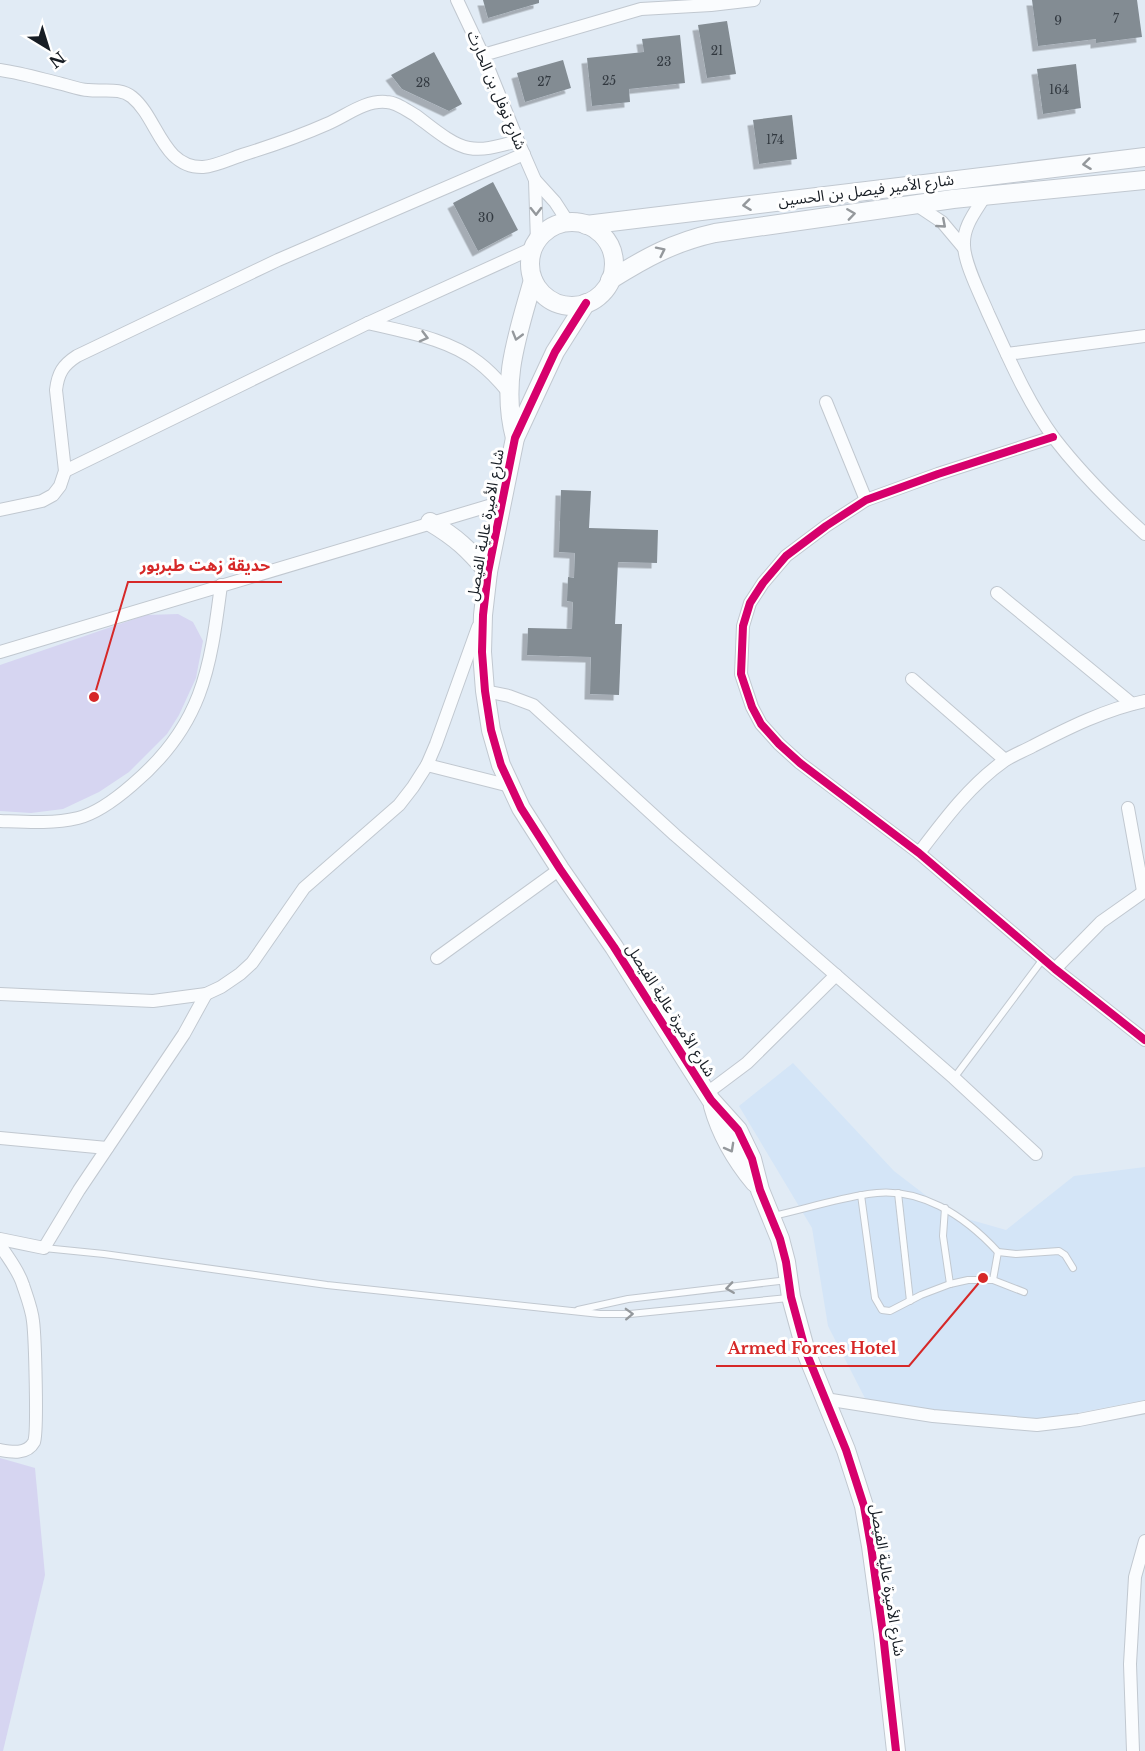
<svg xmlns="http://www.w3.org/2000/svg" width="1145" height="1751" viewBox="0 0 1145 1751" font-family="'Libre Baskerville','Noto Sans Arabic',serif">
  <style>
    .built { fill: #d4e5f7 }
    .green { fill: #d6d5f1 }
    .building { fill: #838c93; filter: url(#shadow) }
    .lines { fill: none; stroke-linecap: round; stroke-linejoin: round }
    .lane-casing { stroke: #c1c8d0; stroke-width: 8 }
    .street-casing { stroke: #c1c8d0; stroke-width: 14 }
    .secondary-casing { stroke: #c1c8d0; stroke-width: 20 }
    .lane { stroke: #fafcfe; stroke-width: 6 }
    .street { stroke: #fafcfe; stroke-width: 12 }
    .secondary { stroke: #fafcfe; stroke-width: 18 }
    .cycleway-casing { stroke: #fff; stroke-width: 11 }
    .cycleway { stroke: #d6006c; stroke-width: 8 }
    .oneway { stroke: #94989c }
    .labels { text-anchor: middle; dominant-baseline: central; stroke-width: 6; stroke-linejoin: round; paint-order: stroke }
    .number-label { font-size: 12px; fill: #323940 }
    .street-label { font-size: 15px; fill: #171d24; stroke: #fff }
    .leader { fill: none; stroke: #d62828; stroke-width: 2 }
    .callout-dot { fill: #d62828; stroke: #fff; stroke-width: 2 }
    .callout-label { font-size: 16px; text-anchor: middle; font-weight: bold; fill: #d62828; stroke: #fff; stroke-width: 6; stroke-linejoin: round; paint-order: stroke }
  </style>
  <defs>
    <filter id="shadow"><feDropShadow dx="-5.5" dy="5.5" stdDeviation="0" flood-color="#0004"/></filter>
  </defs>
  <rect width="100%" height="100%" fill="#e1ebf5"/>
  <path class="built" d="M793,1063l101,108 56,43 56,16 68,-54 71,-9v233l-110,21 -165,-13 -42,-82 -16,-98 -73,-122z"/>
  <g class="green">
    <path d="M178,614l15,8 10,19 -7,37 -17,37 -12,19 -38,38 -30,20 -36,17 -32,4 -31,-2v-146l146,-50z"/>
    <path d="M0,1458l35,10 10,107 -42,176h-3z"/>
  </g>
  <g class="building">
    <path d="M483,0h56v3l-51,15z"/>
    <path d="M1032,0h105l5,37 -46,6v-4l-58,7z"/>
    <path d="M727,21l9,53 -29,4 -9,-53z"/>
    <path d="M680,35l5,48 -56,6 1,13 -38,4 -5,-48 57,-6 -2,-13z"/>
    <path d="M434,52l28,52 -13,7 -47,-22 -11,-14z"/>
    <path d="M563,60l8,28 -46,14 -8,-29z"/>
    <path d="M1076,64l5,44 -38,6 -6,-45z"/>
    <path d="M792,115l5,44 -38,5 -6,-44z"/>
    <path d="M493,182l25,48 -40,21 -25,-48z"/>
    <path d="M561,490l30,1 -2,37 69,2 -1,33 -39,-1 -3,62h7l-3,71 -29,-1 1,-37 -64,-2 1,-27 44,1 1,-27 -6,-1 1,-24 6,1 1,-25 -16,-1z"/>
  </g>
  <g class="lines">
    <g class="lane-casing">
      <g id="lane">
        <path d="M954,1078l89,-119"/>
        <path d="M898,1193l12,108"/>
        <path d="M861,1195l14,103 7,12 8,1 31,-16 29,-11 18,-4h25l31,12"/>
        <path d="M945,1208l-2,28 7,48"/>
        <path d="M773,1216c31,-7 63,-17 95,-22 51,-9 97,22 130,58l18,2 43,-3 6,4 8,13"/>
        <path d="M44,1248l60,6 223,31 273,29h30l158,-16"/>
        <path d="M993,1280l5,-28"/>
        <path d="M578,1310l50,-11 160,-19"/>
      </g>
    </g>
    <g class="street-casing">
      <g id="street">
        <path d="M457,0l26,55 35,86 17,39 20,22 13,20"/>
        <path d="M483,55l158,-46 70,-4 43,-5"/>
        <path d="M0,70c21,3 41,9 62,14 8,2 18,6 26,6 15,2 32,-3 44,7 26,21 30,71 71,70 13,-1 27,-8 39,-12 29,-9 58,-19 85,-31 19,-8 38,-24 59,-22 10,0 20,8 29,13 14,10 36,30 54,33 16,3 33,-3 49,-7"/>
        <path d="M535,180l2,62"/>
        <path d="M985,196c-9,15 -22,30 -21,49 0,18 17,51 24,68 20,43 38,87 66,125 27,35 58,66 91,96"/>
        <path d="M915,204l27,18 21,25"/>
        <path d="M368,323c36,9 79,15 110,39 12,9 21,19 30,30"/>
        <path d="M1007,354l138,-18"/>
        <path d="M826,402l40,98"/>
        <path d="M1053,437l-115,37 -72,26 -40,26 -40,30 -23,27 -13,20 -7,23 -2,48 11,33 9,17 18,20 21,19 119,90 136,116 90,71"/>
        <path d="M65,471l303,-148 165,-75"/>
        <path d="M0,510l42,-9 11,-6 7,-9 5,-15 -9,-81c2,-17 7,-25 21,-34l201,-96 246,-106"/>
        <path d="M997,593l135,111"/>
        <path d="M0,652l502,-150"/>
        <path d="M912,679l93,81"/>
        <path d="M485,691l24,5 24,9 142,130 279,243 82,76"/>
        <path d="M427,765l83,21"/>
        <path d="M1128,808l15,83"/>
        <path d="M0,821c26,1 52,3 78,-3 20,-5 39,-20 54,-33 70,-59 78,-114 89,-200"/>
        <path d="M919,853c25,-33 51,-68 85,-92 9,-6 20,-10 29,-15 35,-18 73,-37 112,-45"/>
        <path d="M437,958l123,-89"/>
        <path d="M1055,969l46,-47 44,-31"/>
        <path d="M0,994l153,7 53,-7 15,-7 19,-13 12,-11 52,-75 95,-83 14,-18 14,-22 9,-21 42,-117"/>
        <path d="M707,1093l40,-30 89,-88"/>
        <path d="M0,1138l107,10"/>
        <path d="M0,1239l44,9 35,-58 105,-156 22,-40"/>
        <path d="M0,1245c8,13 19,26 23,40 4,12 9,25 10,36 2,15 5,112 1,121 -7,13 -23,10 -34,8"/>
        <path d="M825,1399l108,17 104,9 42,-5 66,-13"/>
        <path d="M1133,1751l-3,-87 5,-87 10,-36"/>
      </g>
    </g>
    <g class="secondary-casing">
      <g id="secondary">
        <circle cx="572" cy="264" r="42"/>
        <path d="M586,225l559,-68"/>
        <path d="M610,280c35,-22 64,-38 105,-47l238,-34 192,-19"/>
        <path d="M586,303l-31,49 -40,86 -27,134 -5,43 -1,37 3,39 6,39 10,35 20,43 39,61 54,78 97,153 27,30 14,29 8,31 20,49 6,23 5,35 15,55 40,98 18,56 7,40 12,88 13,117"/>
        <path d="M515,438c-15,-57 3,-104 18,-158"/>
        <path d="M430,522c27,16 38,27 58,50"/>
        <path d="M713,1106c8,29 23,54 42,77"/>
      </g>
    </g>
    <use href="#lane" class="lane"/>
    <use href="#street" class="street"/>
    <use href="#secondary" class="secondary"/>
    <g class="cycleway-casing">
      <g id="cycleway">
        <path d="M586,303l-31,49 -40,86 -27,134 -5,43 -1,37 3,39 6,39 10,35 20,43 39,61 54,78 97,153 27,30 14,29 8,31 20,49 6,23 5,35 15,55 40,98 18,56 7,40 12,88 13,117"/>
        <path d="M1053,437l-115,37 -72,26 -40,26 -40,30 -23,27 -13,20 -7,23 -2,48 11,33 9,17 18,20 21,19 119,90 136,116 90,71"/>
      </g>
    </g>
    <use href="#cycleway" class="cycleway"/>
  </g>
  <defs><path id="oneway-chevron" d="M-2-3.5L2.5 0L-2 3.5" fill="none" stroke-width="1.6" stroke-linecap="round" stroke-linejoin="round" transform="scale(1.5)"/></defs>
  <g class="oneway">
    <use href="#oneway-chevron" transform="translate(1087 164) rotate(173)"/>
    <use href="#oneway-chevron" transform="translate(747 205) rotate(173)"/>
    <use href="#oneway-chevron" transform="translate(536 211) rotate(89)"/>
    <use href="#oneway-chevron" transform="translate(851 214) rotate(-8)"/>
    <use href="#oneway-chevron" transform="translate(942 224) rotate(41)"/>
    <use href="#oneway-chevron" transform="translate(661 251) rotate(-26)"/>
    <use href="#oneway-chevron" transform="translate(517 336) rotate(106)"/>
    <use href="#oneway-chevron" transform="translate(424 337) rotate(15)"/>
    <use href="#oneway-chevron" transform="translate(730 1148) rotate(61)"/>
    <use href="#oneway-chevron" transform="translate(730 1288) rotate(172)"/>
    <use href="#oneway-chevron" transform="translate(629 1314) rotate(-2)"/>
  </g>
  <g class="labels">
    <g class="number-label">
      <text x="1116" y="18">7</text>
      <text x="1058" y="20">9</text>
      <text x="717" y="50">21</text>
      <text x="664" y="61">23</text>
      <text x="609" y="80">25</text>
      <text x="544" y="81">27</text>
      <text x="423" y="82">28</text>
      <text x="1059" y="89">164</text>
      <text x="775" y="139">174</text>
      <text x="486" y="217">30</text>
    </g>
    <g class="street-label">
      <text transform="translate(497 90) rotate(67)">شارع نوفل بن الحارث</text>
      <text transform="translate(866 190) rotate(-7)">شارع الأمير فيصل بن الحسين</text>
      <text transform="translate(485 525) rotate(-80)">شارع الأميرة عالية الفيصل</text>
      <text transform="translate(671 1010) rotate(58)">شارع الأميرة عالية الفيصل</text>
      <text transform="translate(888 1580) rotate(81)">شارع الأميرة عالية الفيصل</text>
    </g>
  </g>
  <path class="leader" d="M94 697L128 582H282M983 1278L909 1366H716"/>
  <g class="callout-dot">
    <circle cx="94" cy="697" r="6"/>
    <circle cx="983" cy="1278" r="6"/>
  </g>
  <g class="callout-label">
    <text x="205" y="571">حديقة زهت طبربور</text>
    <text x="812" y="1354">Armed Forces Hotel</text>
  </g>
  <g transform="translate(48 48) rotate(142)" stroke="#ffffff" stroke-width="4.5" paint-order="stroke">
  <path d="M0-4.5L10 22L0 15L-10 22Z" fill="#171d24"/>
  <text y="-9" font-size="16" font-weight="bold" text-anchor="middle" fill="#171d24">N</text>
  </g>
</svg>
